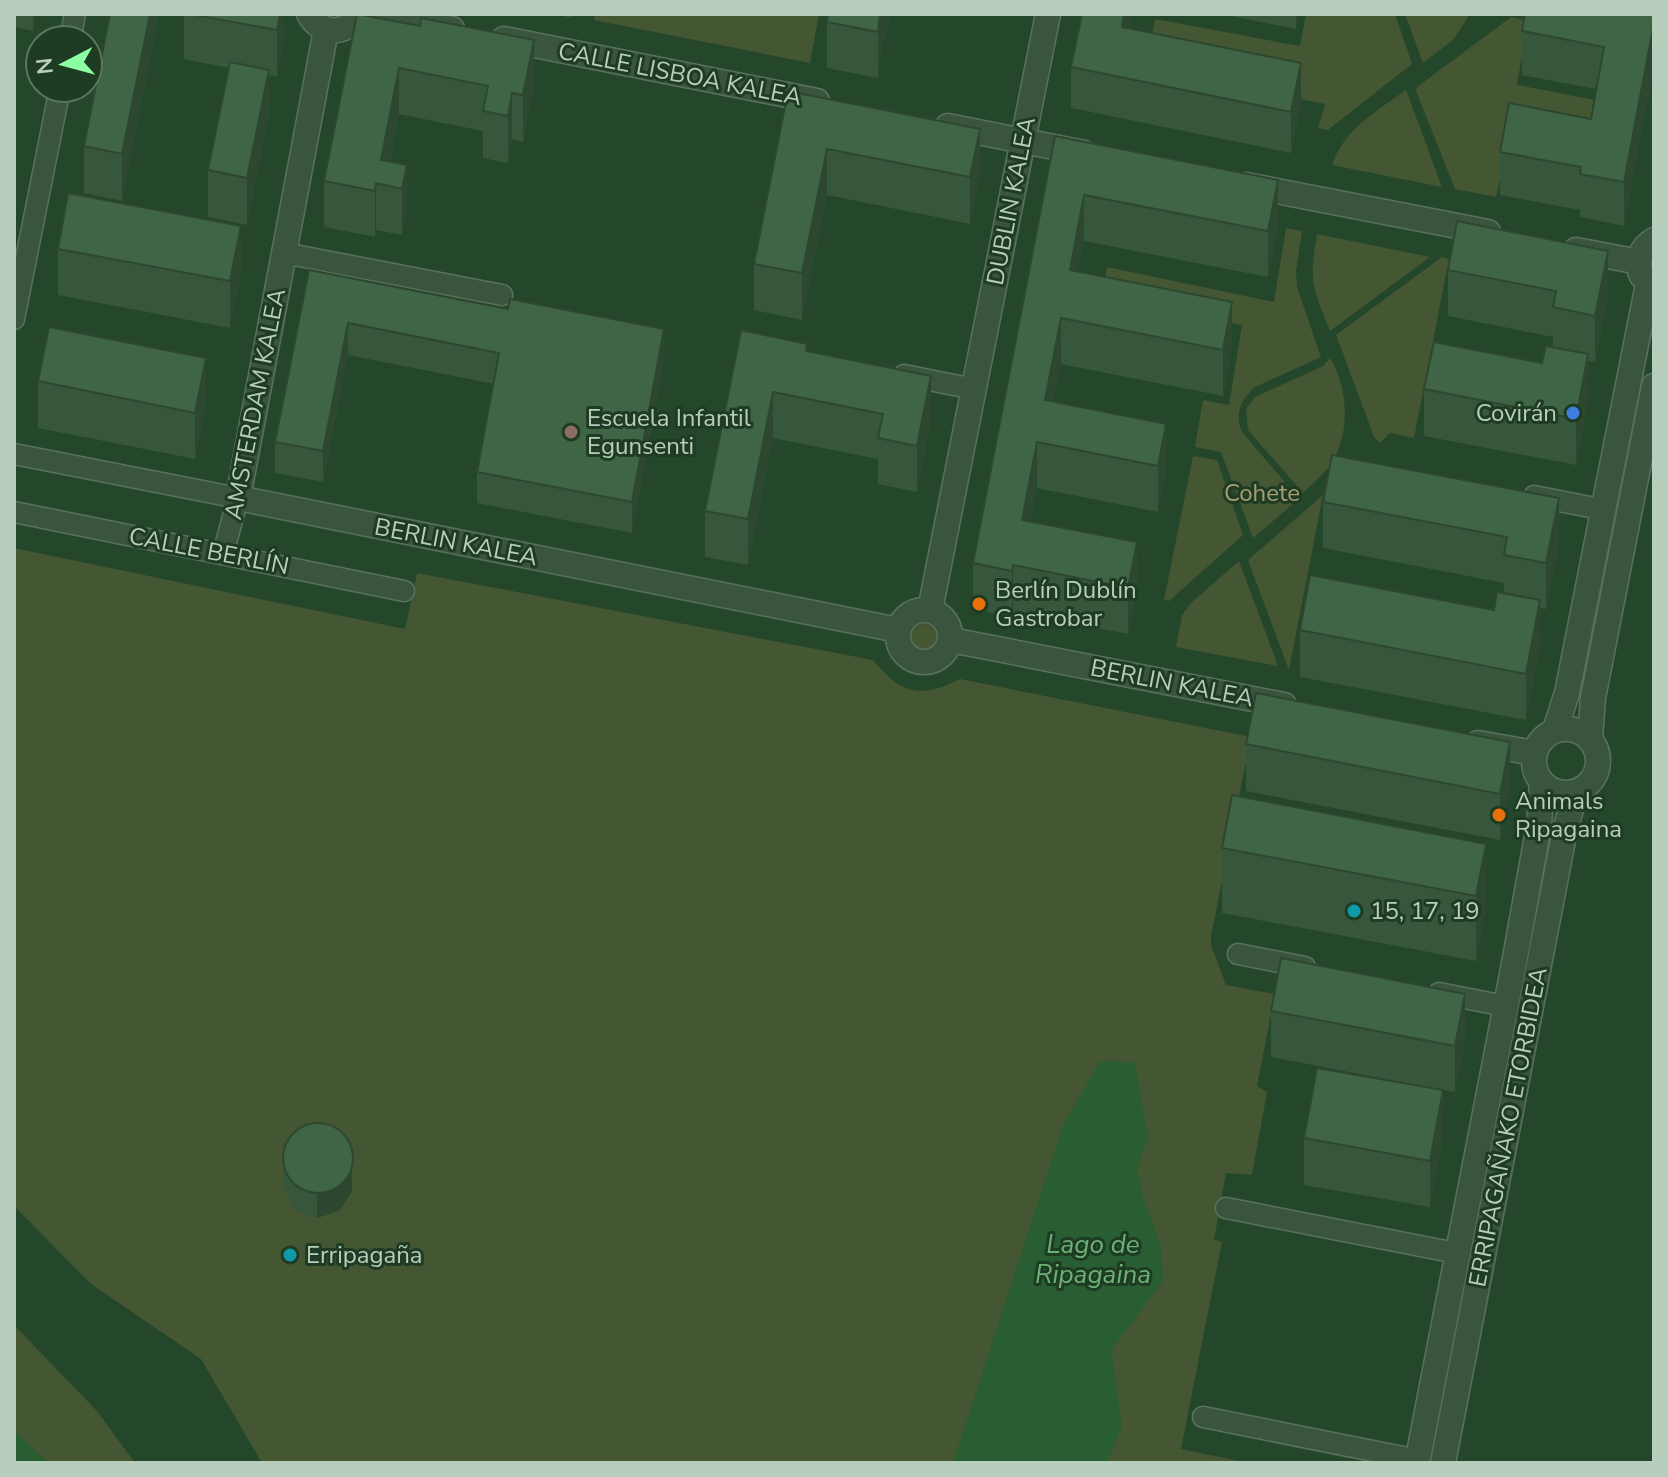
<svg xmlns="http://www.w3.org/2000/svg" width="1668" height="1477" viewBox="0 0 1668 1477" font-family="'Nunito Sans',sans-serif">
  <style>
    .green { fill: #455633 }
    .water { fill: #285e32 }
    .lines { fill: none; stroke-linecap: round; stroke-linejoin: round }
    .minor-casing { stroke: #58725d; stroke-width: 23 }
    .tertiary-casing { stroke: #58725d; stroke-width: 27 }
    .minor { stroke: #39553e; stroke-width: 20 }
    .tertiary { stroke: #39553e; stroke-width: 24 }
    .wall { fill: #37573c }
    .shaded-wall { fill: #2d4731 }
    .building { fill: #406546; stroke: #2d4731; stroke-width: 2 }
    .shop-dot { fill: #3f7fe0; stroke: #1e3b23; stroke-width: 3 }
    .education-dot { fill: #8d6e63; stroke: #1e3b23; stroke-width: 3 }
    .food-dot { fill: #e8710a; stroke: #1e3b23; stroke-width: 3 }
    .culture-dot { fill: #0f9aa8; stroke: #1e3b23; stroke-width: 3 }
    .labels { text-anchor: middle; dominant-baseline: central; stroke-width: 6; stroke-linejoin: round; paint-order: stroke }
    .street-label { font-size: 24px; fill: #b7cebc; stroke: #1e3b23 }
    .poi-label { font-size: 24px; fill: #b7cebc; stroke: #1e3b23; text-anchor: start }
    .park-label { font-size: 24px; fill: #a79d73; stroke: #1e3b23 }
    .water-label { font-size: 26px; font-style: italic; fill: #6db177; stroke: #1e3b23 }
  </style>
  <rect width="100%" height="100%" fill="#24462a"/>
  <g class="green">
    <path d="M595,14h224l-9,49 -216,-43z"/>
    <path d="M1306,14h89l17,50 -84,66 -10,-2 7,-24 -179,-36 9,-49 145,27z"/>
    <path d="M1405,14h65l-17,26 -30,23z"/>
    <path d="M1511,17l17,4 -11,64 83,16 -10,52 -82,-14 -12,58 -41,-8 -39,-98 1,-4z"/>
    <path d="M1406,90l36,97 -110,-22c12,-36 45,-54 74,-75z"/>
    <path d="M1286,228l16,3 -6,40 1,16 24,70 -66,30c-14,12 -22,29 -12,46l56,66 -46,39 -32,-86 -26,-5 8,-47 26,5 13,-80 -141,-28 6,-30 167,35z"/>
    <path d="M1317,234l113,23 -100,74c-18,-45 -21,-49 -13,-97z"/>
    <path d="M1442,257l7,2 -35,179 -24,-5 -10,10 -6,-6 -38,-102z"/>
    <path d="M1330,358c17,27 20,68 6,97 -7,15 -21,27 -33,38l-55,-63 -2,-21 9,-12 68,-31z"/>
    <path d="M1193,456l24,4 26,75 -74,66 -5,-1z"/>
    <path d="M1323,495l-34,175 -41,-110z"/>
    <path d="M14,548l391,81 12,-56 456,87c28,34 47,39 87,19l291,58 -40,199v9l15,40 49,9 -18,92 10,6 -15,83 -26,-2 -12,67 8,2 -41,207 68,14h-987l-61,-104 -110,-75 -77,-78z"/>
    <path d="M1239,561l39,105 -102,-19 6,-32 9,-12z"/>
    <circle cx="924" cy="637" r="13"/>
    <path d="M14,1325l83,86 38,52h-87l-34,-32z"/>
  </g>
  <g class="water">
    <path d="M1100,1061l35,2 13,75 -11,30 6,31 18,47 2,35 -52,69 11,77 -16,36h-153l110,-337z"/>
    <path d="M14,1431l34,32h-34z"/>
  </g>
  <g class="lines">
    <g class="minor-casing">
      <g id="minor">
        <path d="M70,40l5,-26"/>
        <path d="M284,253l218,42"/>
        <path d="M14,319l46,-231"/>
        <path d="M904,375l70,14"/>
        <path d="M14,454l224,44 -15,56"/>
        <path d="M1534,496l71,14"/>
        <path d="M14,512l390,79"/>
        <path d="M1238,954l67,13"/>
        <path d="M1439,993l66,13"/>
        <path d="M1226,1208l230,45"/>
        <path d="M1203,1417l215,43"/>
      </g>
    </g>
    <g class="tertiary-casing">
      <g id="tertiary">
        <path d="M309,14c11,21 38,22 49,0"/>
        <path d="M380,14l72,15"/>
        <path d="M326,30l-88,468 660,132"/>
        <path d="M504,39l313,62"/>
        <path d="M948,126l136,27"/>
        <path d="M1246,185l242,47"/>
        <path d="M1576,250l63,12"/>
        <path d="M1642,276c-7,-15 -1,-28 12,-36"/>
        <circle cx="924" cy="636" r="26"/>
        <path d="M930,610l118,-596"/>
        <path d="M951,640l333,65"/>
        <circle cx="1566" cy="761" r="32"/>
        <path d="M1555,730l12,-37 81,-409"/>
        <path d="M1590,738l3,-40 61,-312"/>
        <path d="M1478,743l56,10"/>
        <path d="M1417,1463l96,-494 26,-144 3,-42"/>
        <path d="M1443,1463l122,-633 11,-38"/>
      </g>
    </g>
    <use href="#minor" class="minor"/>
    <use href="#tertiary" class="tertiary"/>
  </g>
  <g class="wall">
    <path d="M14,14h22l-3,17 -19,-4z"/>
    <path d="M110,14h49l-37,187 -38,-8v-47z"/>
    <path d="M184,14h100v24l-7,39 -8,-2v41l-22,109 -39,-8v-47l21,-102 -45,-9z"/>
    <path d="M554,14h18v4z"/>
    <path d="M828,14h62l-1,12 -7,18 -4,34 -51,-10v-46z"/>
    <path d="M1082,14h50l-3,14 172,76 -10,49 -220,-45v-41z"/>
    <path d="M1221,14h78l-3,15z"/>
    <path d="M1654,14v52l-30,160 -44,-9v-7l-80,-15v-43l91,-33 5,-30 -74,-14v-44z"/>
    <path d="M420,26l114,60 -11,56 -11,-3 -4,24 -25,-5v-27l-84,-17 -9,48 17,3v47l-5,23 -26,-5 -1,7 -51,-10v-46z"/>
    <path d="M788,91l192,84 -10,49 -143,-29 -25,125 -48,-10v-46z"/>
    <path d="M1055,136l223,90 -10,51 -184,-36 -6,31 154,77 -9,47 -162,-32 -8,38 113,69 -8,41 -121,-24 -7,33 107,67 -9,46 -115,-22 -1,5 -39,-8v-46z"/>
    <path d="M58,249l183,23 -11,56 -172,-33z"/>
    <path d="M309,270l199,39 156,52 -32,172 -155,-30v-31l17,-88 -146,-29 -25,127 -48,-9v-31z"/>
    <path d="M1448,270l160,27 -13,65 -7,-1v40l-12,64 -152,-29v-47l118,-26 11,-16v-10l-105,-21z"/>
    <path d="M741,330l66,22 124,70 -14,70 -39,-8v-25l-105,-21 -25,127 -43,-8v-46z"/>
    <path d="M38,381l168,24 -11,54 -157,-31z"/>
    <path d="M1323,502l236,43 -13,64 -6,-1v39l-14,73 -226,-43v-47l194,-20 10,-17v-10l-181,-35z"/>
    <path d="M1246,744l264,45 -10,51 -254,-49z"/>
    <path d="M1486,844v65l-10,52 -254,-48v-65z"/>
    <path d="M1271,1011l194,29 -10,52 -12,-2v46l-13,71 -126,-22v-47l112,-53 -145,-28z"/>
    <path d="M283,1153l69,39 -13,19 -22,7 -12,-3 -10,-6 -7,-9 -5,-23z"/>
  </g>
  <g class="shaded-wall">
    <path d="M33,14h3l-3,17z"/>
    <path d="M150,14h9l-37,187v-47z"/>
    <path d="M280,14h4v24l-7,39v-47z"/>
    <path d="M880,14h10l-1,12 -7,18 -4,34v-46z"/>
    <path d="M1124,14h8l-10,54v-41z"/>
    <path d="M1296,14h3l-3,15z"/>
    <path d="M1654,23v43l-30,160v-44z"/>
    <path d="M534,40v46l-11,56v-47z"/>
    <path d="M1301,63v41l-10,49v-41z"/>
    <path d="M399,68v46l-14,71 -4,-25z"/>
    <path d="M269,70v46l-22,109v-47z"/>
    <path d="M512,93v46l-4,24v-47z"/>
    <path d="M980,129v46l-10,49v-47z"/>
    <path d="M827,149v46l-25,125v-47z"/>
    <path d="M407,165v47l-5,23v-46z"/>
    <path d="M1278,180v46l-10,51v-46z"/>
    <path d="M376,183v47l-1,7v-46z"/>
    <path d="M1084,195v46l-14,75v-46z"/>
    <path d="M241,226v46l-11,56v-47z"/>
    <path d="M1608,251v46l-13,65v-46z"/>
    <path d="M1232,302v47l-9,47v-46z"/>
    <path d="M1061,318v46l-16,83v-47z"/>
    <path d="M348,323v32l-25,127v-31z"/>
    <path d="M664,329v32l-32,172v-31z"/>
    <path d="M1588,354v47l-12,64v-46z"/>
    <path d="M206,358v47l-11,54v-46z"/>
    <path d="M931,376v46l-14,70v-46z"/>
    <path d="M773,392v46l-25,127v-46z"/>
    <path d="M1166,424v47l-8,41v-46z"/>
    <path d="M1037,442v46l-15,78v-46z"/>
    <path d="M1559,498v47l-13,64v-46z"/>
    <path d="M1137,542v46l-9,46v-46z"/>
    <path d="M1013,565v47l-1,5v-46z"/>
    <path d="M1540,600v47l-14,73v-46z"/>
    <path d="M1510,742v47l-10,51v-46z"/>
    <path d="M1486,844v65l-10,52v-65z"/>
    <path d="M1465,994v46l-10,52v-46z"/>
    <path d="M1443,1090v46l-13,71v-46z"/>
    <path d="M352,1168v24l-13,19 -22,7v-24z"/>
  </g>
  <g class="building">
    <path d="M110,14h40l-28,140 -38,-8z"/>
    <path d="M189,14h91l-3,16z"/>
    <path d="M357,14l63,12 1,-8 113,22 -11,55 -11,-2 -4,23 -25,-5 5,-25 -89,-18 -18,92 26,5 -5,24 -26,-6 -1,8 -51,-10z"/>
    <path d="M828,14h52l-2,18 -51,-10z"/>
    <path d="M1082,14h42l-2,13 179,36 -10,49 -220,-45z"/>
    <path d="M1525,14h129v9l-30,159 -44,-8 1,-7 -81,-15 9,-49 82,16 13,-72 -82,-16z"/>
    <path d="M230,62l39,8 -22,108 -39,-8z"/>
    <path d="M788,91l192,38 -10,48 -143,-28 -25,124 -48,-9z"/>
    <path d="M1055,136l223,44 -10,51 -184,-36 -14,75 162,32 -9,48 -162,-32 -16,82 121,24 -8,42 -121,-24 -15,78 115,22 -9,46 -115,-23 -1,6 -39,-8z"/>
    <path d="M68,193l173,33 -11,55 -172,-32z"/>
    <path d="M1457,221l151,30 -13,65 -42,-9 3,-16 -108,-21z"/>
    <path d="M309,270l199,39 2,-10 154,30 -32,173 -155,-30 22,-119 -151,-30 -25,128 -48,-9z"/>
    <path d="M49,327l157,31 -11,55 -157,-32z"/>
    <path d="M741,330l66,14 -1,7 125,25 -14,70 -39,-8 5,-24 -110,-22 -25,127 -43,-8z"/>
    <path d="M1434,342l108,21 4,-17 42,8 -12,65 -152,-30z"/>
    <path d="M1332,455l227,43 -13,65 -42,-8 3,-18 -184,-35z"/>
    <path d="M1310,575l184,35 3,-18 43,8 -14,74 -226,-44z"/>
    <path d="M1256,693l254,49 -10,52 -254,-50z"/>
    <path d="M1232,795l254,49 -10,52 -254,-48z"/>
    <path d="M1281,958l184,36 -10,52 -184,-35z"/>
    <path d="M1317,1068l126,22 -13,71 -126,-23z"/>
    <circle cx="318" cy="1158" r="35"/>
  </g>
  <circle class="shop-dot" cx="1573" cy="413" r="8"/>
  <circle class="education-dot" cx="571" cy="432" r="8"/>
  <g class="food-dot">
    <circle cx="979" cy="604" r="8"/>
    <circle cx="1499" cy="815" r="8"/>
  </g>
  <g class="culture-dot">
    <circle cx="1354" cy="911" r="8"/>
    <circle cx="290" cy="1255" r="8"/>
  </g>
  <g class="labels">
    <g class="street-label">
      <text transform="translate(680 74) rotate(11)">CALLE LISBOA KALEA</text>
      <text transform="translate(1011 201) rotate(-79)">DUBLIN KALEA</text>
      <text transform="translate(255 404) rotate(-79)">AMSTERDAM KALEA</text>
      <text transform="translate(456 542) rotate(11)">BERLIN KALEA</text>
      <text transform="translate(209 551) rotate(11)">CALLE BERLÍN</text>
      <text transform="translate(1172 683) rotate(11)">BERLIN KALEA</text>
      <text transform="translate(1508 1127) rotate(-79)">ERRIPAGAÑAKO ETORBIDEA</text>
    </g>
    <g class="poi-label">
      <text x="1557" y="413" text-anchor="end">Covirán</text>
      <text x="587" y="418">Escuela Infantil<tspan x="587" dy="28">Egunsenti</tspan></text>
      <text x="995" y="590">Berlín Dublín<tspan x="995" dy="28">Gastrobar</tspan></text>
      <text x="1515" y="801">Animals<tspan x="1515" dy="28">Ripagaina</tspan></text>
      <text x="1370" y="911">15, 17, 19</text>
      <text x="306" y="1255">Erripagaña</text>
    </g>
    <g class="park-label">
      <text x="1262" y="493">Cohete</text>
    </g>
    <g class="water-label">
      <text x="1093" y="1244">Lago de<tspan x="1093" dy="30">Ripagaina</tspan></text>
    </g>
  </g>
  <rect width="1668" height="1477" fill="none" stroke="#b7cebc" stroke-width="32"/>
  <g transform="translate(64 64) rotate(264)"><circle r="38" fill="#1e3b23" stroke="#5b7660" stroke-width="2"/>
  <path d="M0-6L14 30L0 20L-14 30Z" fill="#8bffa2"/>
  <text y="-12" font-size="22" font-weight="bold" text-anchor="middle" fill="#b7cebc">N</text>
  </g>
</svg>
